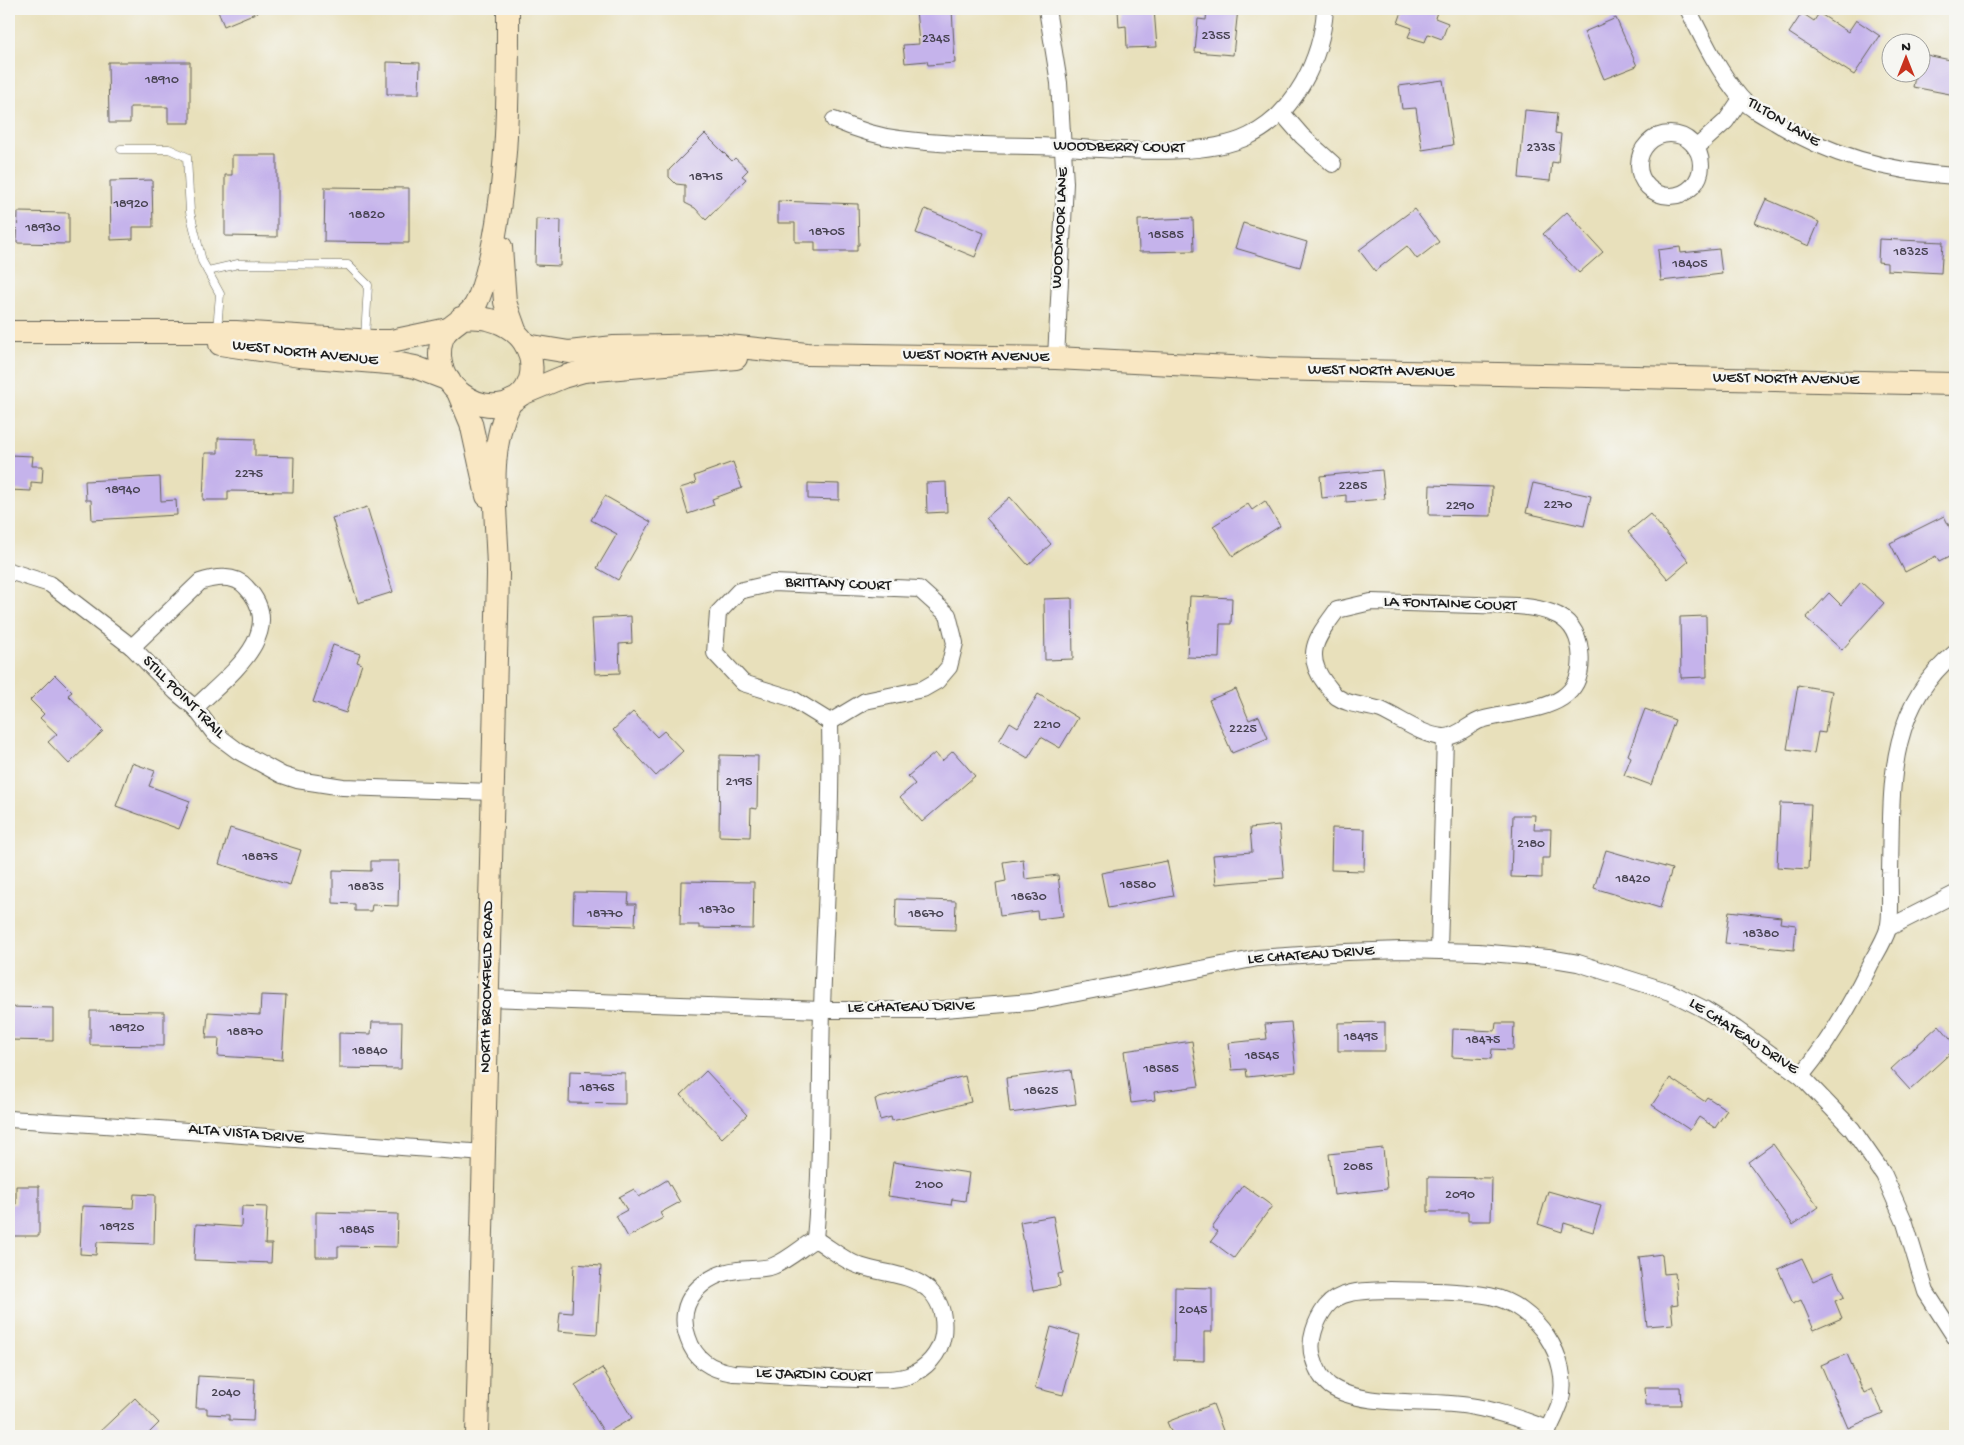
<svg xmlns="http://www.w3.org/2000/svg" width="1964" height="1445" viewBox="0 0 1964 1445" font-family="'Gochi Hand',sans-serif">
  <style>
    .building { fill: #c5b3eb }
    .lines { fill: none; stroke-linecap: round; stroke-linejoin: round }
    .lane-casing { stroke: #636154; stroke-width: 9 }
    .street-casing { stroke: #636154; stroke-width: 18 }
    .secondary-casing { stroke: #636154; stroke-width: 24 }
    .lane { stroke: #fff; stroke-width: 8 }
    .street { stroke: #fff; stroke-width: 16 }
    .secondary { stroke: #f9e7c3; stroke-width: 22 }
    .labels { text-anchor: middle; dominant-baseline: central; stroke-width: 5; stroke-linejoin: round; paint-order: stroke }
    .number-label { font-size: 14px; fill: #464250 }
    .street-label { font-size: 16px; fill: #1c1c1c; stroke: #f6f6f2 }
  </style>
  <rect width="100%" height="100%" fill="#f6f6f2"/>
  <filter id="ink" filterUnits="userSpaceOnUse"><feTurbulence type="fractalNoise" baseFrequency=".02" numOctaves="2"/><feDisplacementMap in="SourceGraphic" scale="10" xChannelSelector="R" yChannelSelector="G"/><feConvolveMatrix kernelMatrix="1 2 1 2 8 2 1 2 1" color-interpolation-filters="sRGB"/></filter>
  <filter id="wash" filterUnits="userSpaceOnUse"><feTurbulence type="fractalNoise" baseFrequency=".0096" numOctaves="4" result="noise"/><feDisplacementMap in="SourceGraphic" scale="20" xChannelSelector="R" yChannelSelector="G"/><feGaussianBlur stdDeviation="1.12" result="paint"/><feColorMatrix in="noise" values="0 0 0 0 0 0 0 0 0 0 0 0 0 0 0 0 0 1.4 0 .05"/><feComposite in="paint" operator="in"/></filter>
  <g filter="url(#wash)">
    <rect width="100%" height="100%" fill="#e8e0bb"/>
    <g id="blocks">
      <g class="building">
        <path d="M217,9h48l-41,17z"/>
        <path d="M916,9h36l3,54 -27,2 -1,-4 -22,2 -2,-18 16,-1z"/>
        <path d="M1118,9h36l3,38 -30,1 -1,-22 -7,1z"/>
        <path d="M1207,9h31l-5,46 -38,-3 3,-33 8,1z"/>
        <path d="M1403,9h35l-3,9 13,5 -6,16 -14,-5 -3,8 -17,-5 4,-9 -14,-5z"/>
        <path d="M1802,13l12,8 5,-8 29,19 8,-12 24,16 -26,39 -65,-42z"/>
        <path d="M1616,18l21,48 -33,13 -20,-47z"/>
        <path d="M1922,54l33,7v34l-42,-8 3,-15h6z"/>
        <path d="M108,62h82v61h-22v-16h-38v16h-21z"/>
        <path d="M387,62l33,1 -1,31h-32z"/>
        <path d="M1443,80l10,65 -31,5 -6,-42 -14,1 -3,-23z"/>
        <path d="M1525,110l32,3 -2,20 6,1 -3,29 -6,-1 -2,19 -31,-3z"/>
        <path d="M705,134l27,27 3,-3 13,12 -6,6 4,3 -40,41 -11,-12 -10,-5v-18l-9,-1 -7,-7v-7z"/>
        <path d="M232,155h45v82l-52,-1v-61h7z"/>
        <path d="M152,180l1,47h-20v12l-22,1 -1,-59z"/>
        <path d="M325,187l84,1v55l-85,-1z"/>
        <path d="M1766,199l53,23 -10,24 -54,-23z"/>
        <path d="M778,201l80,3 1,41h-2v6h-42v-9h-20v-19h-17z"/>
        <path d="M925,209l59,24 -9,24 -59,-24z"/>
        <path d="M1414,209l25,33 -22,17 -10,-13 -32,25 -16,-21z"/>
        <path d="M18,212l51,1v31l-52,-1z"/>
        <path d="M1567,212l36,40 -24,21 -36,-39z"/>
        <path d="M1193,218l1,33 -55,1 -1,-32z"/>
        <path d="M536,219l25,1 -1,46 -25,-1z"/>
        <path d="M1243,223l64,19 -7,25 -65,-19z"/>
        <path d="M1879,239l64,3 -2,31 -54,-3v-7l-9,-1z"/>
        <path d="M1680,247l1,6 38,-4 3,25 -61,7 -3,-31z"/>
        <path d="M218,438l37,1v17l39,1 -1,35 -65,-1v9h-25l2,-47h13z"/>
        <path d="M9,455l24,1 -1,10h11l-1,17 -11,-1v9l-22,-1z"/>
        <path d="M733,462l9,26 -30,11 2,6 -26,9 -8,-26 16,-5 -2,-7z"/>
        <path d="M1382,470l3,29 -39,3v-7l-24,3 -2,-22z"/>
        <path d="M160,477l1,24 15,-1 1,15 -85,5 -1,-20h-5l-1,-19z"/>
        <path d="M946,482l1,30 -20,1 -1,-30z"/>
        <path d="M808,483l31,1v16l-31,-1z"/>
        <path d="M1533,483l58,13 -7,30 -58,-13z"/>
        <path d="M1430,485l62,2 -1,29 -62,-1z"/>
        <path d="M605,496l46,26 -33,58 -21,-12 20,-34 -26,-14z"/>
        <path d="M1010,497l41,47 -23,21 -42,-47z"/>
        <path d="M1265,501l15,25 -47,30 -20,-30 35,-22 4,6z"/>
        <path d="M367,507l26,85 -35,11 -26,-85z"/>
        <path d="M1650,514l39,47 -21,18 -40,-47z"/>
        <path d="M1944,516l11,22v16l-16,8 -3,-6 -31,16 -15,-29z"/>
        <path d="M1861,582l23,21 -42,47 -36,-32 23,-25 12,12z"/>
        <path d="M1190,596l42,2 -1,26h-11l-1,34 -32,-1z"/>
        <path d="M1072,598l1,61 -28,1 -1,-61z"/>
        <path d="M631,616l1,27 -13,1 1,29 -25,1 -3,-56z"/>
        <path d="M1706,616l1,61 -26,1 -1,-61z"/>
        <path d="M333,645l27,9 -3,8 5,2 -16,49 -33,-11z"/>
        <path d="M55,675l17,17 -4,3 35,36 -34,33 -21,-22 9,-8 -17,-16 4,-4 -14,-14z"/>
        <path d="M1798,685l34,6 -7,42 -7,-1 -4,21 -27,-4z"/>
        <path d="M1236,689l13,31 10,-4 9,22 -36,15 -23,-53z"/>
        <path d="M1038,694l40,24 -18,30 -19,-11 -13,21 -29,-17 11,-19 8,5z"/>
        <path d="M1645,709l30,11 -24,65 -27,-10 7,-18 -3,-2z"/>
        <path d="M633,712l24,25 7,-6 19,20 -27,25 -43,-46z"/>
        <path d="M953,751l22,25 -53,46 -22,-25 15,-13 -7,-8 27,-23 7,8z"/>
        <path d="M720,755l38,1 -1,53 -6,-1 -1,29 -31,-1z"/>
        <path d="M132,763l23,8 -6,15 41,15 -11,28 -63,-23z"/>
        <path d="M1780,803l31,1 -3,65 -31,-2z"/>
        <path d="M1513,815h22l-1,14h17l-1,29h-8v20l-31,-1z"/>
        <path d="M1279,825l5,53 -68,6 -3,-29 39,-3 -2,-24z"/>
        <path d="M230,828l71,22 -11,35 -71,-21z"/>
        <path d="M1332,828l33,1 -1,42 -33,-1z"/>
        <path d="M1606,850l66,19 -12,39 -66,-20z"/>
        <path d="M1023,859l2,20 33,-4 5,41 -25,3 -1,-8 -37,5 -4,-33 10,-2 -3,-19z"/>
        <path d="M371,861h28l-1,45 -26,-1 -1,6h-16v-7l-22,-1v-33l38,1z"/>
        <path d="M1167,861l7,35 -66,12 -7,-35z"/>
        <path d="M681,881l73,1 -1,47 -54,-1v-3h-19z"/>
        <path d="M574,892l55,1 -1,11h8l-1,22 -62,-2z"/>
        <path d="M896,899l60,2 -1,29 -60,-2z"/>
        <path d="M1729,911l52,6 -1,6 16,2 -2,25 -69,-7z"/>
        <path d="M261,995l25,1 -4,64 -64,-4 1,-18h-13l2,-26 52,3z"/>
        <path d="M9,1007l44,1v33l-44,-1z"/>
        <path d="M90,1011l74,1v34l-74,-1z"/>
        <path d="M372,1022h30l-1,47 -62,-1v-35l32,1z"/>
        <path d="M1291,1022l5,50 -49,5 -1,-8 -14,1 -3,-27 38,-4 -2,-15z"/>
        <path d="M1385,1022v29h-47v-28z"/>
        <path d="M1496,1023h18l-1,27 -21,-1 -1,10 -39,-2 1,-28 42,2z"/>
        <path d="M1939,1025l16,19v5l-45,41 -19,-21z"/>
        <path d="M1192,1041l7,45 -45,6 1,8 -24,3 -7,-52z"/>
        <path d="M1071,1070l5,34 -66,9 -4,-35z"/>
        <path d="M570,1071l55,2v31l-56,-1z"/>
        <path d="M706,1071l41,44 -25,23 -41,-43z"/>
        <path d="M965,1076l6,26 -79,19 -1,-4 -11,3 -5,-21z"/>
        <path d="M1670,1078l34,23 3,-4 20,13 -12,18 -16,-11 -9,13 -38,-25z"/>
        <path d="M1773,1144l46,63 -26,18 -45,-63z"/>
        <path d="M1383,1148l4,41 -53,6 -5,-41z"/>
        <path d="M893,1162l76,11 -4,28 -13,-2 -1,6 -63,-9z"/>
        <path d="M1428,1177l64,1 -1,43h-23v-9h-40z"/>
        <path d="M667,1180l13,22 -20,11 3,5 -35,19 -12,-21 11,-6 -8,-13 15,-8 5,8z"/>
        <path d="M1243,1185l29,21 -38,52 -23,-17 7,-9 -6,-4z"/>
        <path d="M16,1186h23v50h-30v-32h7z"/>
        <path d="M1548,1191l53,15 -8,26 -29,-9 -2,9 -24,-8z"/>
        <path d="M134,1194l21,1 -1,49 -57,-2 -1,13 -16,-1 2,-48 51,2z"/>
        <path d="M242,1206l25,1 -2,37h7l-1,19 -77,-3 2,-36 45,3z"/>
        <path d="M316,1212l82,2 -1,33 -59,-1v11h-22z"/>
        <path d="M1053,1216l10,57 -5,1 2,12 -27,5 -13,-69z"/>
        <path d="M1662,1254l2,20 11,-1 3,31 -7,1 2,19 -26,2 -8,-69z"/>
        <path d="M1802,1258l11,23 20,-9 11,25 -9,4 7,17 -28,12 -13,-30 -8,4 -15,-35z"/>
        <path d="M574,1264l27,2 -4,68 -39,-3 2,-19 12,1z"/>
        <path d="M1175,1287l37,1v44h-8v29l-30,-1z"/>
        <path d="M1051,1327l28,8 -16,60 -28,-7z"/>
        <path d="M1847,1354l17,39 8,-4 11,24 -35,15 -27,-63z"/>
        <path d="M602,1368l30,50 -27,16 -30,-49z"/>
        <path d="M198,1376l57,3 -2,42 -24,-1v-5l-22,-1v-6h-11z"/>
        <path d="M1645,1387h35l1,18h-35z"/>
        <path d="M135,1398l24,25 -13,13h-51z"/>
        <path d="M1213,1404l12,32h-52l-6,-14z"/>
      </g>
    </g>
  </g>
  <g filter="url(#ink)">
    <use href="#blocks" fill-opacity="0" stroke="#636154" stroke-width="1"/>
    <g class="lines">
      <g class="lane-casing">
        <g id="lane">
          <path d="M121,149h48l18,8 3,55 12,49 18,33 -3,36"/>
          <path d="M208,271l30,-7 110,1 20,20 -3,53"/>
        </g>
      </g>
      <g class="street-casing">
        <g id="street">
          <path d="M1047,9l12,74 6,100 -9,175"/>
          <path d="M1688,9c15,30 30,62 52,88 9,11 23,18 35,25 55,34 115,50 180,54"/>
          <path d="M1282,113l20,23 31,28"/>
          <path d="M834,120c21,9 42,16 65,19 54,7 109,6 163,8 52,2 141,12 187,-11 46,-22 73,-78 76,-127"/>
          <circle cx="1670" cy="165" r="31"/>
          <path d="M1696,148l30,-27 15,-22"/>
          <path d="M9,571l41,13 82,63 44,45 19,16 19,25 24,18 44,24 15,5 46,7 150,5"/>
          <path d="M773,583l146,6 29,26 7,28 -6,24 -12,14 -14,8 -58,12 -35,21 -39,-24 -48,-15 -28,-30 3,-40 21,-22z"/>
          <path d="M1371,602c35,1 71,2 106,3 25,1 51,-1 75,8 17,6 26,20 28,37 8,64 -56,57 -99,70 -12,4 -24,18 -38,17 -22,-2 -42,-18 -62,-27 -14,-5 -31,-4 -44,-13 -4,-3 -8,-10 -12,-14 -23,-30 -6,-48 12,-73z"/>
          <path d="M132,647l68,-65c14,-5 35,-8 46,5 44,46 -20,90 -51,121"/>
          <path d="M1888,928l67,-34"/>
          <path d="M1439,950l6,-213"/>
          <path d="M488,998l334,12h110l99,-8 227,-44 88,-6 56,-2 76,2 70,6 30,5 92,29 34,17 32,20 65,47 51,53 32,46 21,48 21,69 29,45"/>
          <path d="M1801,1076c28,-34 49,-70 68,-109 6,-12 15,-25 19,-38 4,-14 1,-41 2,-56 2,-82 -5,-163 65,-220"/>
          <path d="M9,1119c158,9 316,23 475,34"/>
          <path d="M815,1239c15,9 29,22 45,27 23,8 49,7 68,23 13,12 17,29 15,46 -3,19 -17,34 -35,41 -16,5 -33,3 -50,3 -41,-1 -83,-4 -125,-6 -23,-4 -38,-13 -45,-35 -14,-37 16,-64 50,-68 11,-2 25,0 35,-4 15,-6 28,-18 42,-27z"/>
          <path d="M815,1239c7,-76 5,-153 7,-230 3,-96 10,-191 8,-287"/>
          <path d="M1390,1290c33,1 68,0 100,6 45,9 83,62 70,108 -3,8 -7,17 -11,25 -27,-9 -53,-19 -80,-23 -40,-7 -107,2 -139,-20 -9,-7 -14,-18 -17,-29 -5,-16 3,-37 13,-50 14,-18 44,-16 64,-17z"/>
        </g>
      </g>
      <g class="secondary-casing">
        <g id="secondary">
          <path d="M501,247l4,55 11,31"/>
          <path d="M461,318c20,-2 41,2 56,16 22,21 20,61 -13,70 -29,7 -62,-17 -64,-48 -1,-32 19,-29 34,-49 6,-9 9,-22 12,-32 23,-87 22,-177 22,-266"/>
          <path d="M9,332h227l137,9h18l57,-12"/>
          <path d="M220,344l80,12 100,8 15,3 34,13"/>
          <path d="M526,345l43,7 45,-5 105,-2 88,9 249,4 213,11 686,15"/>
          <path d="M458,392l13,31 16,73"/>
          <path d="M522,394l41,-17 21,-6 152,-13"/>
          <path d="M477,1436l21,-861c0,-57 -14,-121 13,-174"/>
        </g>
      </g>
      <use href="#lane" class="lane"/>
      <use href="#street" class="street"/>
      <use href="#secondary" class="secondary"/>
    </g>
  </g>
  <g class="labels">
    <g class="number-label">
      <text x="1216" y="36">2355</text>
      <text x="936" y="39">2345</text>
      <text x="162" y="80">18910</text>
      <text x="1541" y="148">2335</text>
      <text x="706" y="177">18715</text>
      <text x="131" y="204">18920</text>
      <text x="367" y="215">18820</text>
      <text x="43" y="228">18930</text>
      <text x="827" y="232">18705</text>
      <text x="1166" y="235">18585</text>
      <text x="1911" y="252">18325</text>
      <text x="1690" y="264">18405</text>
      <text x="249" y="474">2275</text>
      <text x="1353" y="486">2285</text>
      <text x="123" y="490">18940</text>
      <text x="1558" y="505">2270</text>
      <text x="1460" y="506">2290</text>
      <text x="1047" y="725">2210</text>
      <text x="1243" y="729">2225</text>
      <text x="739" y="782">2195</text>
      <text x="1531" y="844">2180</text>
      <text x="260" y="857">18875</text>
      <text x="1633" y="879">18420</text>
      <text x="1138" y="885">18580</text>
      <text x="366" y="887">18835</text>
      <text x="1029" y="897">18630</text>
      <text x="717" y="910">18730</text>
      <text x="605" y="914">18770</text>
      <text x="926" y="914">18670</text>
      <text x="1761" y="934">18380</text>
      <text x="127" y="1028">18920</text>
      <text x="245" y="1032">18870</text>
      <text x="1361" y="1037">18495</text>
      <text x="1483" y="1040">18475</text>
      <text x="370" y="1051">18840</text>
      <text x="1262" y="1056">18545</text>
      <text x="1161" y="1069">18585</text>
      <text x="597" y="1088">18765</text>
      <text x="1041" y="1091">18625</text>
      <text x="1358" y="1167">2085</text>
      <text x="929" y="1185">2100</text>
      <text x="1460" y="1195">2090</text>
      <text x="117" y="1227">18925</text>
      <text x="357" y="1230">18845</text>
      <text x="1193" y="1310">2045</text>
      <text x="226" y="1393">2040</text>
    </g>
    <g class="street-label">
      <text transform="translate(1783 123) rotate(31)">TILTON LANE</text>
      <text transform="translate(1119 148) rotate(1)">WOODBERRY COURT</text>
      <text transform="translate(1061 228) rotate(-87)">WOODMOOR LANE</text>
      <text transform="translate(305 354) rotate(6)">WEST NORTH AVENUE</text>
      <text transform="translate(976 357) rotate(1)">WEST NORTH AVENUE</text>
      <text transform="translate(1381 372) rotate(1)">WEST NORTH AVENUE</text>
      <text transform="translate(1786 380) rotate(1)">WEST NORTH AVENUE</text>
      <text transform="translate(838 585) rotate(2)">BRITTANY COURT</text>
      <text transform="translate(1450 605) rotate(2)">LA FONTAINE COURT</text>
      <text transform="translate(183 698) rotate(45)">STILL POINT TRAIL</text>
      <text transform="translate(1311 956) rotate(-4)">LE CHATEAU DRIVE</text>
      <text transform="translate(488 987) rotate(-89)">NORTH BROOKFIELD ROAD</text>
      <text transform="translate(911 1008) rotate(-1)">LE CHATEAU DRIVE</text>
      <text transform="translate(1743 1037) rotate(33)">LE CHATEAU DRIVE</text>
      <text transform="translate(246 1135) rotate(5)">ALTA VISTA DRIVE</text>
      <text transform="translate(814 1376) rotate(2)">LE JARDIN COURT</text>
    </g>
  </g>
  <rect width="1964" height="1445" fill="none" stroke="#f6f6f2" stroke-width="30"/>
  <g transform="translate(1906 58)"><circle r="24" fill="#f6f6f2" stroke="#9f9f9c"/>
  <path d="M0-4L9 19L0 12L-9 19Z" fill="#c8321e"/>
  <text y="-8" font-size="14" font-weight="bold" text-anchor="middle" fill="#1c1c1c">N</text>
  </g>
</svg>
